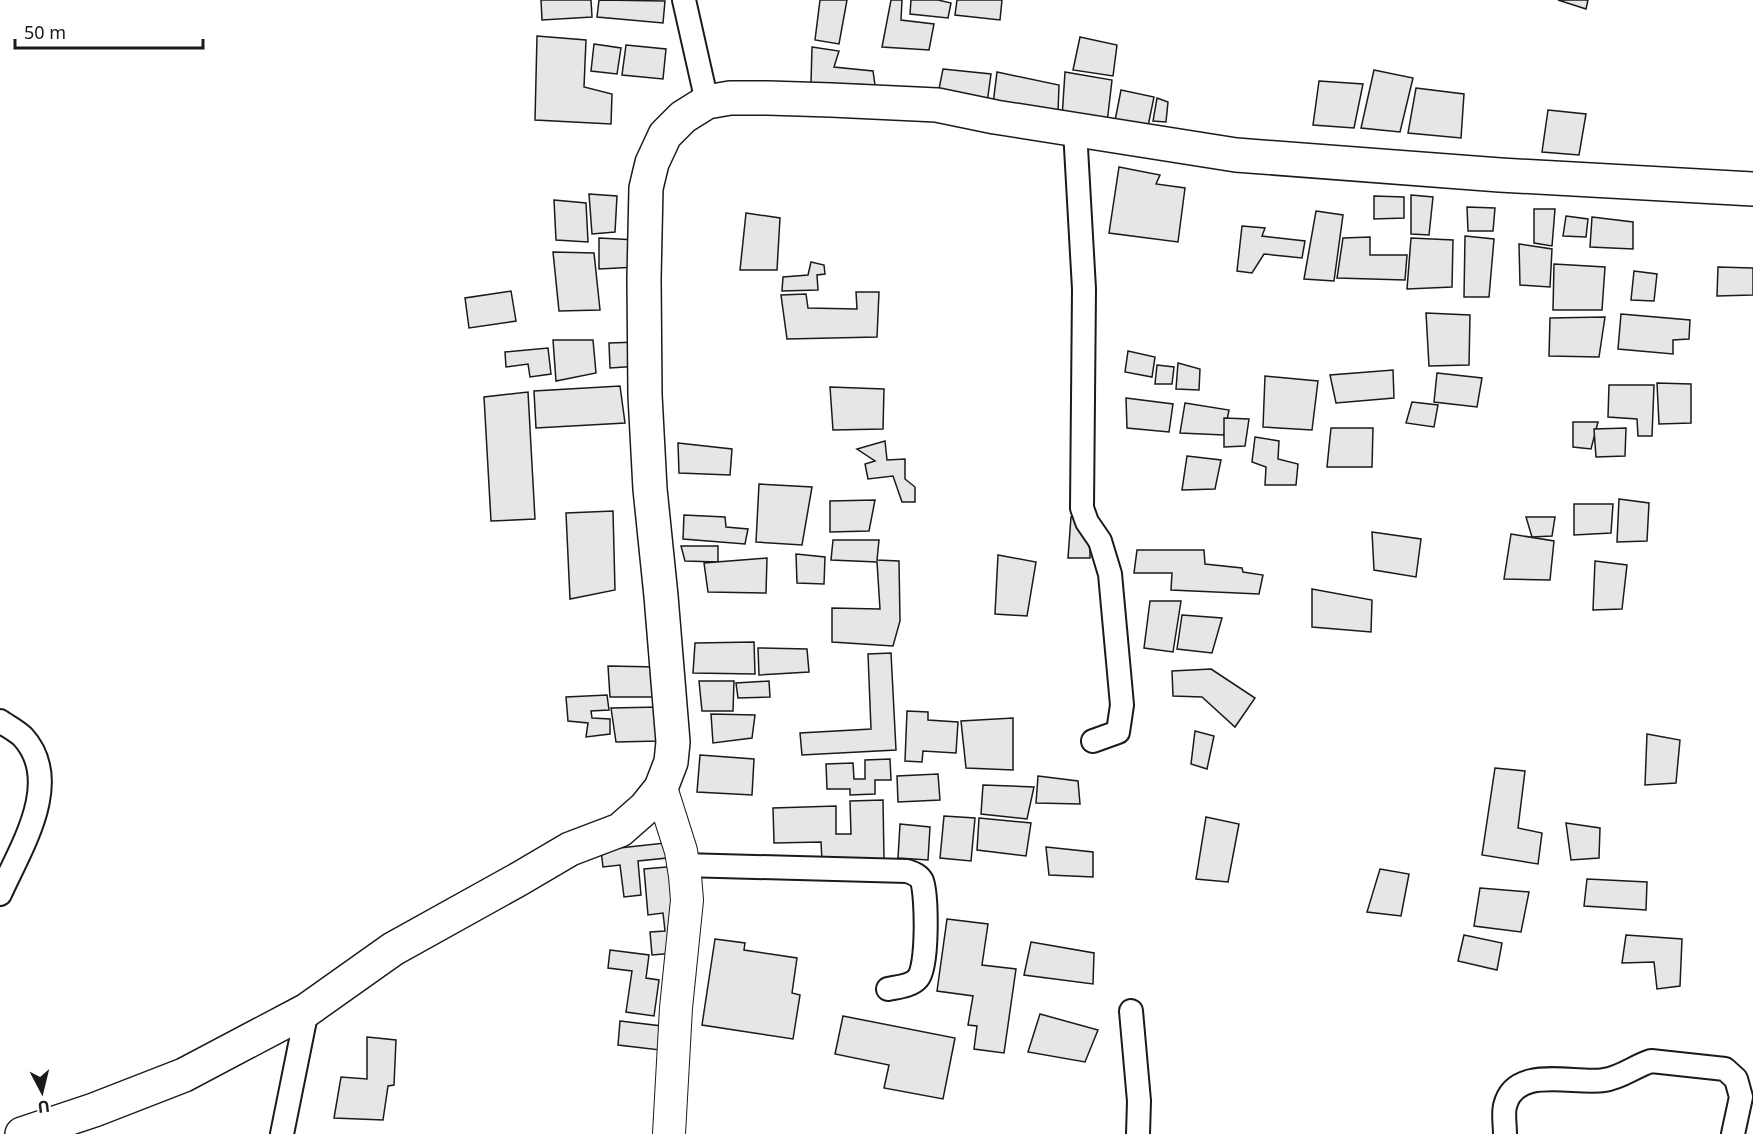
<svg xmlns="http://www.w3.org/2000/svg" width="1753" height="1134" viewBox="0 0 1753 1134" font-family="'Noto Sans',sans-serif">
  <style>
    .building { fill: #e6e6e6; stroke: #1a1a1a; stroke-width: 1.5 }
    .lines { fill: none; stroke-linecap: round; stroke-linejoin: round }
    .street-casing { stroke: #1a1a1a; stroke-width: 26 }
    .secondary-casing { stroke: #1a1a1a; stroke-width: 34 }
    .primary-casing { stroke: #1a1a1a; stroke-width: 36 }
    .street { stroke: #fff; stroke-width: 22 }
    .secondary { stroke: #fff; stroke-width: 32 }
    .primary { stroke: #fff; stroke-width: 33 }
  </style>
  <rect width="100%" height="100%" fill="#fff"/>
  <g class="building">
    <path d="M541,0h50l1,17 -50,3z"/>
    <path d="M599,0l66,1 -2,22 -66,-6z"/>
    <path d="M820,0h27l-8,44 -24,-4z"/>
    <path d="M891,0h11l-1,20 33,4 -5,26 -47,-3z"/>
    <path d="M911,0h27l13,3 -3,15 -38,-4z"/>
    <path d="M957,0h45l-2,20 -45,-5z"/>
    <path d="M1558,0h30l-2,9z"/>
    <path d="M537,36l49,4 -2,47 28,7 -1,30 -76,-4z"/>
    <path d="M1080,37l37,8 -4,31 -40,-6z"/>
    <path d="M594,44l27,4 -4,26 -26,-3z"/>
    <path d="M626,45l40,4 -3,30 -41,-4z"/>
    <path d="M812,47l27,4 -5,16 39,4 2,14 -64,-2z"/>
    <path d="M943,69l48,5 -4,29 -49,-9z"/>
    <path d="M1374,70l39,8 -13,54 -39,-4z"/>
    <path d="M997,72l62,13 -1,28 -65,-9z"/>
    <path d="M1065,72l47,8 -5,43 -45,-5z"/>
    <path d="M1319,81l44,3 -9,44 -41,-3z"/>
    <path d="M1416,88l48,6 -3,44 -53,-5z"/>
    <path d="M1121,90l33,7 -7,34 -33,-5z"/>
    <path d="M1157,98l11,4 -2,20 -13,-1z"/>
    <path d="M1548,110l38,4 -7,41 -37,-3z"/>
    <path d="M1119,167l41,8 -4,9 29,4 -7,54 -69,-9z"/>
    <path d="M589,194l28,2 -2,36 -23,2z"/>
    <path d="M1411,195l22,2 -4,38 -18,-1z"/>
    <path d="M1374,196l30,1v21l-30,1z"/>
    <path d="M554,200l32,3 2,39 -32,-2z"/>
    <path d="M1467,207l28,1 -2,23h-25z"/>
    <path d="M1534,209h21l-3,37 -18,-3z"/>
    <path d="M1316,211l27,4 -9,66 -30,-2z"/>
    <path d="M746,213l34,5 -3,52h-37z"/>
    <path d="M1566,216l22,3 -2,18 -23,-1z"/>
    <path d="M1592,217l41,5v27l-43,-2z"/>
    <path d="M1242,226l23,2 -3,8 43,5 -3,17 -38,-4 -12,19 -15,-2z"/>
    <path d="M1465,236l29,3 -5,58h-25z"/>
    <path d="M1370,237v18h37l-2,25 -68,-2 6,-40z"/>
    <path d="M599,238l38,2v27l-38,2z"/>
    <path d="M1411,238l42,2 -1,47 -45,2z"/>
    <path d="M1519,244l33,5 -2,38 -30,-2z"/>
    <path d="M553,252l41,1 6,57 -41,1z"/>
    <path d="M811,262l13,3 1,9 -8,1 1,15 -36,1 1,-14 25,-2z"/>
    <path d="M1554,264l51,3 -3,43h-49z"/>
    <path d="M1718,267l35,1v27l-36,1z"/>
    <path d="M1634,271l23,3 -3,27 -23,-1z"/>
    <path d="M511,291l5,30 -47,7 -4,-30z"/>
    <path d="M856,292h23l-2,45 -90,2 -6,-44 25,-1 2,14 49,1z"/>
    <path d="M1426,313l44,2 -1,50 -40,1z"/>
    <path d="M1621,314l69,6 -1,19 -16,1v14l-55,-5z"/>
    <path d="M1605,317l-6,40 -50,-1 1,-38z"/>
    <path d="M553,340h40l3,33 -40,8z"/>
    <path d="M638,342l2,24 -30,2 -1,-25z"/>
    <path d="M548,348l3,26 -21,3 -2,-13 -22,3 -1,-15z"/>
    <path d="M1128,351l27,6 -3,20 -27,-5z"/>
    <path d="M1178,363l22,6 -1,21 -23,-1z"/>
    <path d="M1157,365l17,2 -2,17h-17z"/>
    <path d="M1393,370l1,28 -58,5 -6,-28z"/>
    <path d="M1437,373l45,5 -5,29 -43,-5z"/>
    <path d="M1265,376l53,5 -6,49 -49,-3z"/>
    <path d="M1657,383l34,1v39l-32,1z"/>
    <path d="M1609,385h45l-2,51h-14l-1,-17 -29,-2z"/>
    <path d="M620,386l5,37 -89,5 -2,-37z"/>
    <path d="M830,387l54,2 -1,40 -50,1z"/>
    <path d="M528,392l7,127 -44,2 -7,-124z"/>
    <path d="M1126,398l47,6 -4,28 -42,-4z"/>
    <path d="M1412,402l26,3 -4,22 -28,-4z"/>
    <path d="M1185,403l44,7 -5,25 -44,-2z"/>
    <path d="M1224,418l25,1 -4,27 -21,1z"/>
    <path d="M1573,422h25l-7,27 -18,-2z"/>
    <path d="M1331,428h42l-1,39h-45z"/>
    <path d="M1626,428l-1,28 -29,1 -2,-28z"/>
    <path d="M1255,437l24,4 -1,18 20,5 -2,21h-31l1,-18 -14,-5z"/>
    <path d="M885,441l2,19 18,-1v20l10,8v15h-13l-9,-26 -25,3 -3,-15 10,-3 -18,-12z"/>
    <path d="M678,443l54,6 -2,26 -51,-2z"/>
    <path d="M1187,456l34,4 -6,29 -33,1z"/>
    <path d="M759,484l53,3 -10,58 -46,-3z"/>
    <path d="M1619,499l30,4 -2,38 -30,1z"/>
    <path d="M875,500l-6,31 -39,1v-31z"/>
    <path d="M1574,504h39l-2,29 -37,2z"/>
    <path d="M613,511l2,79 -45,9 -4,-86z"/>
    <path d="M684,515l41,2 1,10 22,2 -3,15 -62,-5z"/>
    <path d="M1071,517l19,1v40h-22z"/>
    <path d="M1526,517h29l-3,19 -20,1z"/>
    <path d="M1372,532l49,7 -5,38 -42,-7z"/>
    <path d="M1511,534l43,7 -4,39 -46,-1z"/>
    <path d="M833,540h46l-2,20 22,1 1,60 -7,25 -61,-4v-34l48,1 -3,-47 -46,-2z"/>
    <path d="M681,546h37v16l-33,-1z"/>
    <path d="M1137,550h67l1,14 37,4 1,4 20,3 -4,19 -88,-4 1,-17h-38z"/>
    <path d="M796,554l29,3 -1,27 -27,-1z"/>
    <path d="M998,555l38,7 -9,54 -32,-2z"/>
    <path d="M767,558l-1,35 -58,-1 -4,-29z"/>
    <path d="M1595,561l32,4 -5,44 -29,1z"/>
    <path d="M1312,589l60,11 -1,32 -59,-5z"/>
    <path d="M1150,601h31l-8,51 -29,-4z"/>
    <path d="M1182,615l40,3 -10,35 -35,-4z"/>
    <path d="M754,642l1,32 -62,-1 2,-30z"/>
    <path d="M758,648l49,1 2,23 -50,3z"/>
    <path d="M891,653l5,97 -94,5 -2,-22 71,-4 -3,-75z"/>
    <path d="M608,666l50,1 -2,30h-46z"/>
    <path d="M1211,669l44,29 -20,29 -33,-30 -29,-1 -1,-25z"/>
    <path d="M699,681h35l-1,30h-31z"/>
    <path d="M769,681l1,16 -32,1 -2,-15z"/>
    <path d="M607,695l2,15 -18,1 1,7 18,1v15l-24,3 2,-14 -20,-2 -2,-24z"/>
    <path d="M659,707v34l-43,1 -5,-34z"/>
    <path d="M907,711l21,1v8l30,2 -2,31 -33,-2 -1,11 -17,-1z"/>
    <path d="M711,714l44,1 -3,23 -39,5z"/>
    <path d="M1013,718v52l-47,-2 -5,-47z"/>
    <path d="M1195,731l19,5 -7,33 -16,-5z"/>
    <path d="M1647,734l33,6 -4,43 -31,2z"/>
    <path d="M700,755l54,4 -2,36 -55,-3z"/>
    <path d="M890,759l1,21h-16v14l-25,1v-6h-23l-1,-25 27,-1 1,16h11v-19z"/>
    <path d="M1495,768l30,3 -7,57 24,5 -4,31 -56,-9z"/>
    <path d="M938,774l2,26 -42,2 -1,-26z"/>
    <path d="M1038,776l40,5 2,23 -44,-1z"/>
    <path d="M983,785l51,2 -7,32 -46,-5z"/>
    <path d="M883,800l1,59 -62,2 -1,-19 -47,1 -1,-35 63,-2v28h15l-1,-33z"/>
    <path d="M944,816l31,2 -4,43 -31,-3z"/>
    <path d="M1206,817l33,7 -11,58 -32,-3z"/>
    <path d="M979,818l52,5 -5,33 -49,-6z"/>
    <path d="M1566,823l34,5 -1,30 -28,2z"/>
    <path d="M900,824l30,3 -2,33 -30,-2z"/>
    <path d="M665,843l2,15 -29,3 3,34 -17,2 -4,-32 -17,2 -2,-17z"/>
    <path d="M1046,847l47,5v25l-44,-2z"/>
    <path d="M678,866l-3,87 -23,2 -2,-23 15,-1 -2,-18 -15,2 -4,-46z"/>
    <path d="M1380,869l29,5 -8,42 -34,-4z"/>
    <path d="M1587,879l60,3 -1,28 -62,-4z"/>
    <path d="M1480,888l49,4 -8,40 -47,-6z"/>
    <path d="M947,919l41,5 -6,41 34,4 -12,84 -30,-4 3,-23 -9,-1 5,-29 -36,-5z"/>
    <path d="M1464,935l38,8 -5,27 -39,-9z"/>
    <path d="M1626,935l56,4 -2,47 -23,3 -3,-27 -32,1z"/>
    <path d="M715,939l30,4 -1,7 53,8 -5,35 8,2 -7,44 -91,-14z"/>
    <path d="M1031,942l63,11 -1,31 -69,-9z"/>
    <path d="M610,950l39,5 -3,23 13,2 -5,36 -28,-4 6,-41 -24,-3z"/>
    <path d="M1040,1014l58,16 -13,32 -57,-10z"/>
    <path d="M843,1016l112,22 -12,61 -59,-11 5,-23 -54,-11z"/>
    <path d="M620,1021l42,5 -2,24 -42,-5z"/>
    <path d="M367,1037l29,3 -2,45 -6,1 -5,34 -49,-2 7,-41 26,2z"/>
  </g>
  <g class="lines">
    <g class="street-casing">
      <g id="street">
        <path d="M684,0l23,102"/>
        <path d="M1075,130l9,159 -2,219 5,14 13,19 10,33 12,131 -4,27 -25,9"/>
        <path d="M0,721c7,5 17,10 23,16 41,45 -3,112 -23,157"/>
        <path d="M683,865l224,6c6,2 12,4 15,10 5,15 6,87 -4,97 -6,8 -21,9 -30,11"/>
        <path d="M1131,1011l8,90 -1,33"/>
        <path d="M282,1134l25,-124"/>
        <path d="M1505,1134c0,-9 -2,-20 0,-28 10,-42 70,-21 99,-26 17,-2 31,-14 47,-19l74,8 11,10 5,18 -8,37"/>
      </g>
    </g>
    <g class="secondary-casing">
      <path id="secondary" d="M661,788l20,63 4,25 2,24 -11,108 -7,126"/>
    </g>
    <g class="primary-casing">
      <path id="primary" d="M22,1134l72,-24 90,-35 123,-65 86,-61 126,-70 51,-30 50,-19 25,-22 16,-20 10,-26 2,-20 -12,-146 -11,-107 -5,-94 -1,-116 2,-91 6,-25 13,-28 18,-18 24,-15 23,-4h38l63,2 106,5 58,12 241,38 264,20 253,14"/>
    </g>
    <use href="#street" class="street"/>
    <use href="#secondary" class="secondary"/>
    <use href="#primary" class="primary"/>
  </g>
  <g transform="translate(42 1092) rotate(173)" stroke="#ffffff" stroke-width="4.5" paint-order="stroke">
  <path d="M0-4.5L10 22L0 15L-10 22Z" fill="#1a1a1a"/>
  <text y="-9" font-size="16" font-weight="bold" text-anchor="middle" fill="#1a1a1a">U</text>
  </g>
  <path d="M15 39v9h188v-9" fill="none" stroke="#1a1a1a" stroke-width="3"/>
  <text x="24" y="39" font-size="18" fill="#1a1a1a" stroke="#ffffff" stroke-width="4.5" paint-order="stroke">50 m</text>
</svg>
